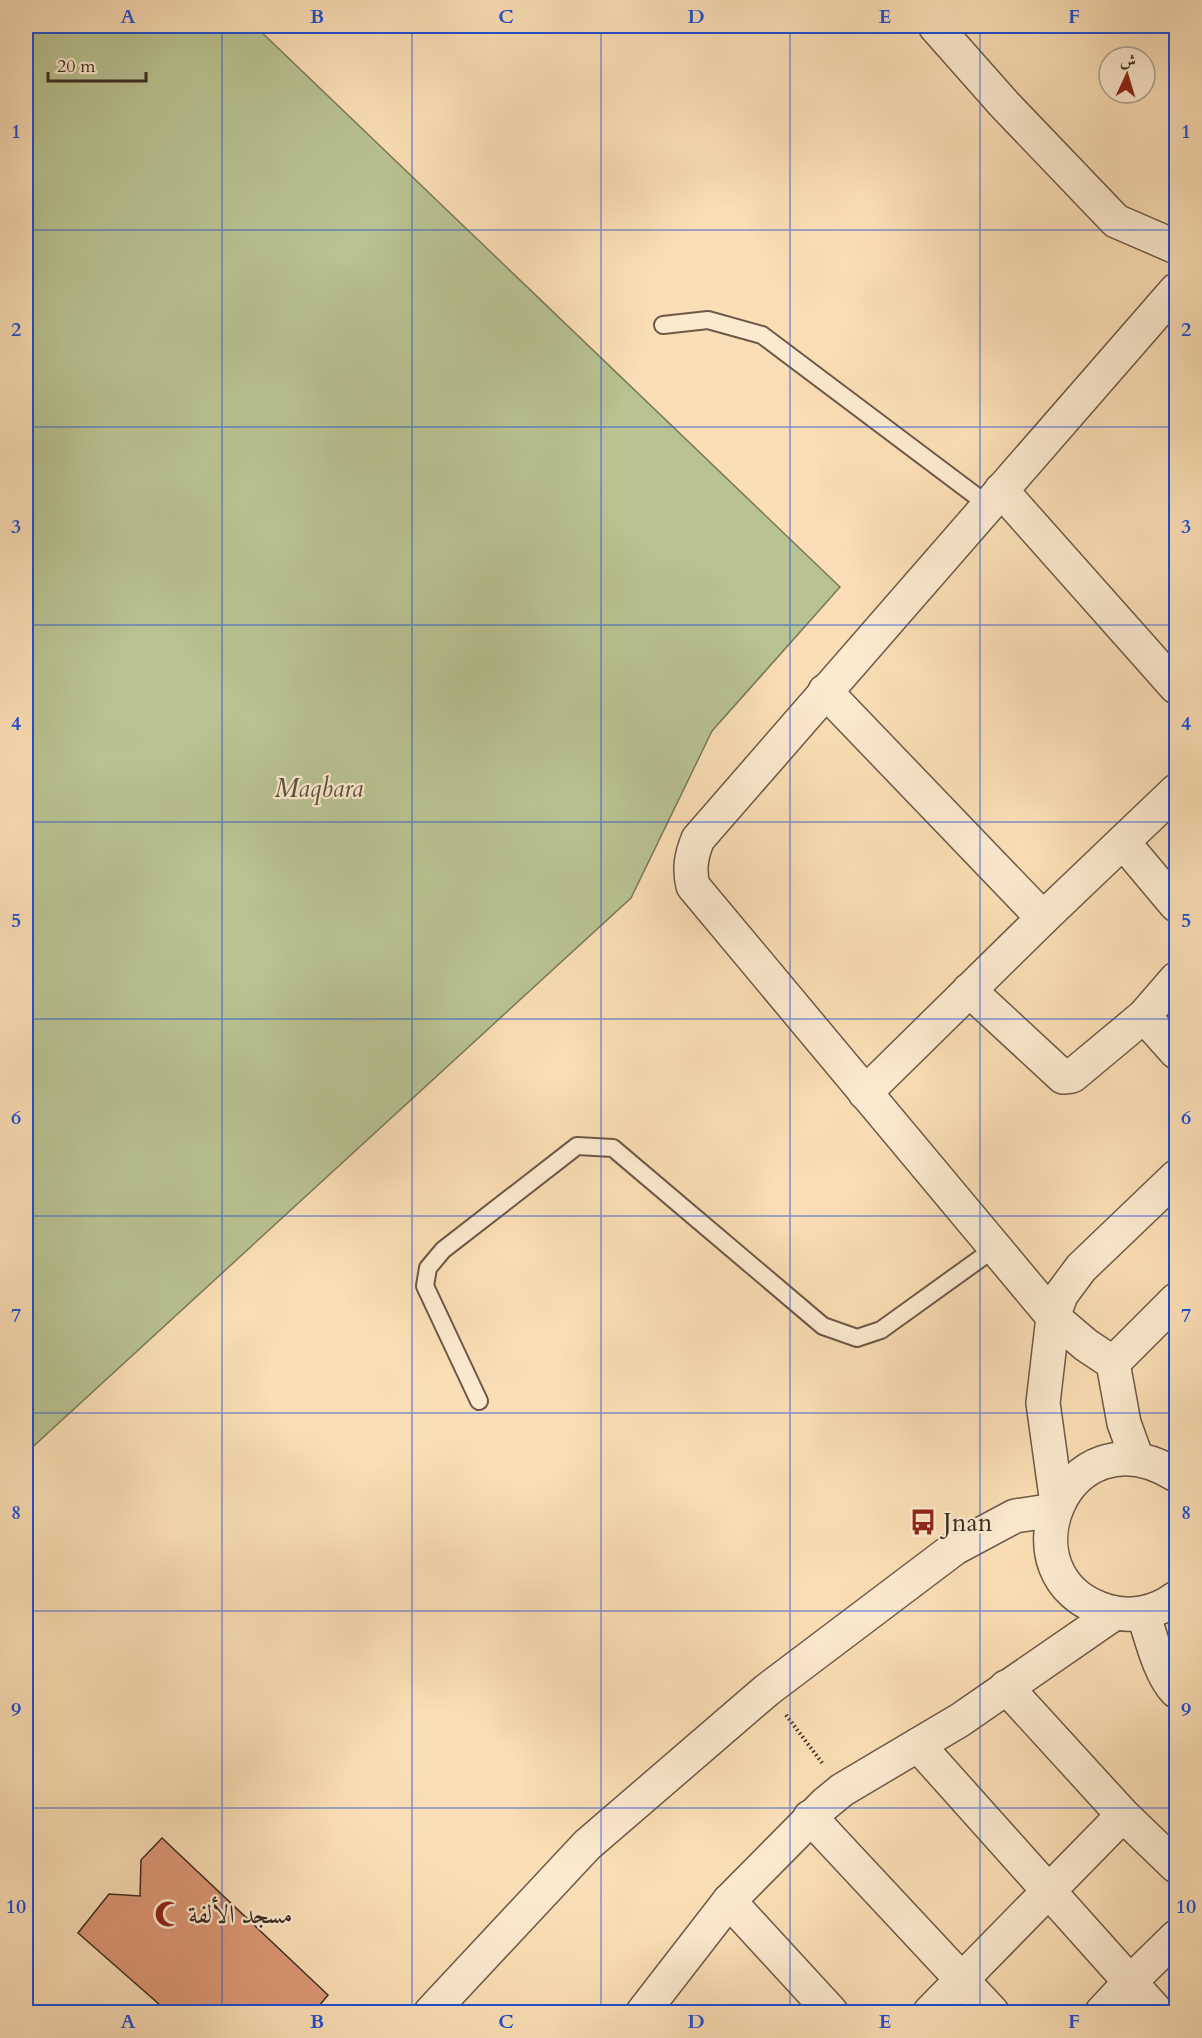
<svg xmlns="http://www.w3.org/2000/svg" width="1202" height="2038" viewBox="0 0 1202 2038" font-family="Cardo,Amiri,serif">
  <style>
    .green { fill: #b9c291; stroke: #7a785a; stroke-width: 1.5 }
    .building { fill: #dd9776; stroke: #3c2d22; stroke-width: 1.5 }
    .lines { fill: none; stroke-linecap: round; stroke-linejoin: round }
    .service-casing { stroke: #6c5947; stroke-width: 20 }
    .minor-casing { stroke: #6c5947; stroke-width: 36 }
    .tertiary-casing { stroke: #6c5947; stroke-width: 36 }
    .path { stroke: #3c2d22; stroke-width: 4; stroke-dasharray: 1.5 3; stroke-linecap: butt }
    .service { stroke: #fceacf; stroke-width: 16 }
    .minor { stroke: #fceacf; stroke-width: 33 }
    .tertiary { stroke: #fceacf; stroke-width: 33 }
    .grid { fill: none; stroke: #1d4ed8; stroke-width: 1.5; stroke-opacity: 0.55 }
    .labels { text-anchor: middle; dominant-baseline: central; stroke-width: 4.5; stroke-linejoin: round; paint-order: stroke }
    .park-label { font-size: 26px; font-style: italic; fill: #5b523e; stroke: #fceacf }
    .poi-label { font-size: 26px; fill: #3c2d22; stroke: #fceacf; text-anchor: start }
    .neatline { fill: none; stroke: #1d4ed8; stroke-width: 2 }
    .grid-label { font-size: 20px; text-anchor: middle; font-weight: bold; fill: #1d4ed8 }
  </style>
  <rect width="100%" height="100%" fill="#fbdeb5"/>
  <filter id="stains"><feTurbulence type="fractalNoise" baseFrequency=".00333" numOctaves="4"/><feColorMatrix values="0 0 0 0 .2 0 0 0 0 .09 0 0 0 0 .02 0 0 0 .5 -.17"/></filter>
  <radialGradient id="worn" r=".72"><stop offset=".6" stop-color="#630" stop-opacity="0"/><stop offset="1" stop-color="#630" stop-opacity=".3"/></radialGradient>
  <path class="green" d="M26,26h229l585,561 -128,144 -81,167 -605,555z"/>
  <path class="building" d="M162,1838l166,157 -14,17h-146l-90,-79 31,-39 31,2 1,-36z"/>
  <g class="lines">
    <g class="service-casing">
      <g id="service">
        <path d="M663,325l45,-5 54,15 226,170"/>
        <path d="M479,1401l-54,-115 3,-18 15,-18 134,-104 36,2 210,178 34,12 24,-8 114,-82"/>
      </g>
    </g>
    <g class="minor-casing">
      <g id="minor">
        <path d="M935,26l69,78 112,117 60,26"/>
        <path d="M1001,490l175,197"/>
        <path d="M825,691l218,227"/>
        <path d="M1123,842l53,63"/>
        <path d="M1176,979l-32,37 32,36"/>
        <path d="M969,990l94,87 9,-1 72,-60"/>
        <path d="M865,1093l178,-175 133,-127"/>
        <path d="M1113,1363l63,-63"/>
        <path d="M1137,1459l-13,-36 -11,-60 -27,-18 -33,-28 -360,-431c-4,-17 -2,-30 5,-47l478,-549"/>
        <path d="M1057,1504l-14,-101 10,-86 8,-22 20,-27 95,-91"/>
        <path d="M1143,1613c8,23 16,60 33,78"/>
        <path d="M1006,1687l117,128 53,51"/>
        <path d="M918,1745l239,267"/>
        <path d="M810,1817l182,195"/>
        <path d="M729,1901l102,111"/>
        <path d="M930,2012l193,-197"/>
        <path d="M1102,2012l28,-30 46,-45"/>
      </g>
    </g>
    <g class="tertiary-casing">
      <g id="tertiary">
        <path d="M1176,1475c-111,-69 -180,103 -69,136 24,7 49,2 69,-13"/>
        <path d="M431,2012l156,-167 180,-155 188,-142 60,-32 40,-6"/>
        <path d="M643,2012l86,-111 96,-97 17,-14 118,-70 155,-107"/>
      </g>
    </g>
    <path class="path" d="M786,1715l37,49"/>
    <use href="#service" class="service"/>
    <use href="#minor" class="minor"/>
    <use href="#tertiary" class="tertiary"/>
  </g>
  <path class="grid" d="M222,26v1986M412,26v1986M601,26v1986M790,26v1986M980,26v1986M26,230h1150M26,427h1150M26,625h1150M26,822h1150M26,1019h1150M26,1216h1150M26,1413h1150M26,1611h1150M26,1808h1150"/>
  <defs>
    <g id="bus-bare" transform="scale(2.07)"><path d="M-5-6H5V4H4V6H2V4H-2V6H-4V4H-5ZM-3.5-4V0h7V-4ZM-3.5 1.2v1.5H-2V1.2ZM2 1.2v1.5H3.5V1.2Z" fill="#8f2418" stroke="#fceacf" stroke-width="2.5" paint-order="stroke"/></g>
    <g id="mosque-bare" transform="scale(2.07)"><path d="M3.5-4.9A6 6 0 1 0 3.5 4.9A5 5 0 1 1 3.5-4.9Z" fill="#8f2418" stroke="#fceacf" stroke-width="2.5" paint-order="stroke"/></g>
  </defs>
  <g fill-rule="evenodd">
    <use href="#bus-bare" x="923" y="1522"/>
    <use href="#mosque-bare" x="168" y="1914"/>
  </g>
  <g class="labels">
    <g class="park-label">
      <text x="319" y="788">Maqbara</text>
    </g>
    <g class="poi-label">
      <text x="943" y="1522">Jnan</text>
      <text x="188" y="1914">مسجد الألفة</text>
    </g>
  </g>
  <rect width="1202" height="2038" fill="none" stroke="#fbdeb5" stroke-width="66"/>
  <g transform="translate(1127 75) rotate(4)"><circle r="28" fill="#fceacf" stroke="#af9e8a" stroke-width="1.5"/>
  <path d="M0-4.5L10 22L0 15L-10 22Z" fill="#8f2418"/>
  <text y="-9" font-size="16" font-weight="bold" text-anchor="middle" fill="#3c2d22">ش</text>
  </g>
  <path d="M48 72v9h98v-9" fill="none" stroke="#3c2d22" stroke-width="3"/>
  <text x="57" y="72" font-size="18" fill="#3c2d22" stroke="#fceacf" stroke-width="4.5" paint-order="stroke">20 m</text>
  <rect x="33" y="33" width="1136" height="1972" class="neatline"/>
  <g class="grid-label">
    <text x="128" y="23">A</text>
    <text x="317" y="23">B</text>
    <text x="506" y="23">C</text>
    <text x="696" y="23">D</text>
    <text x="885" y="23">E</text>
    <text x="1074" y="23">F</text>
    <text x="16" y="138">1</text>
    <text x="1186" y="138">1</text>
    <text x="16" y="336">2</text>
    <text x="1186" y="336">2</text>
    <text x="16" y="533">3</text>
    <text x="1186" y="533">3</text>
    <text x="16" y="730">4</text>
    <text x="1186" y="730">4</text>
    <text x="16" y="927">5</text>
    <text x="1186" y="927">5</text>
    <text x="16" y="1124">6</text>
    <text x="1186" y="1124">6</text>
    <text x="16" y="1322">7</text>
    <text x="1186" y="1322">7</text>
    <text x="16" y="1519">8</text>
    <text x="1186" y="1519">8</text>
    <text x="16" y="1716">9</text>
    <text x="1186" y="1716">9</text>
    <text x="16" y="1913">10</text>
    <text x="1186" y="1913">10</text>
    <text x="128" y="2028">A</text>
    <text x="317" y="2028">B</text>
    <text x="506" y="2028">C</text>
    <text x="696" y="2028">D</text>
    <text x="885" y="2028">E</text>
    <text x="1074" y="2028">F</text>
  </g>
  <rect width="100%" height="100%" filter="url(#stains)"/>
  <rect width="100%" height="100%" fill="url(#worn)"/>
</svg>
